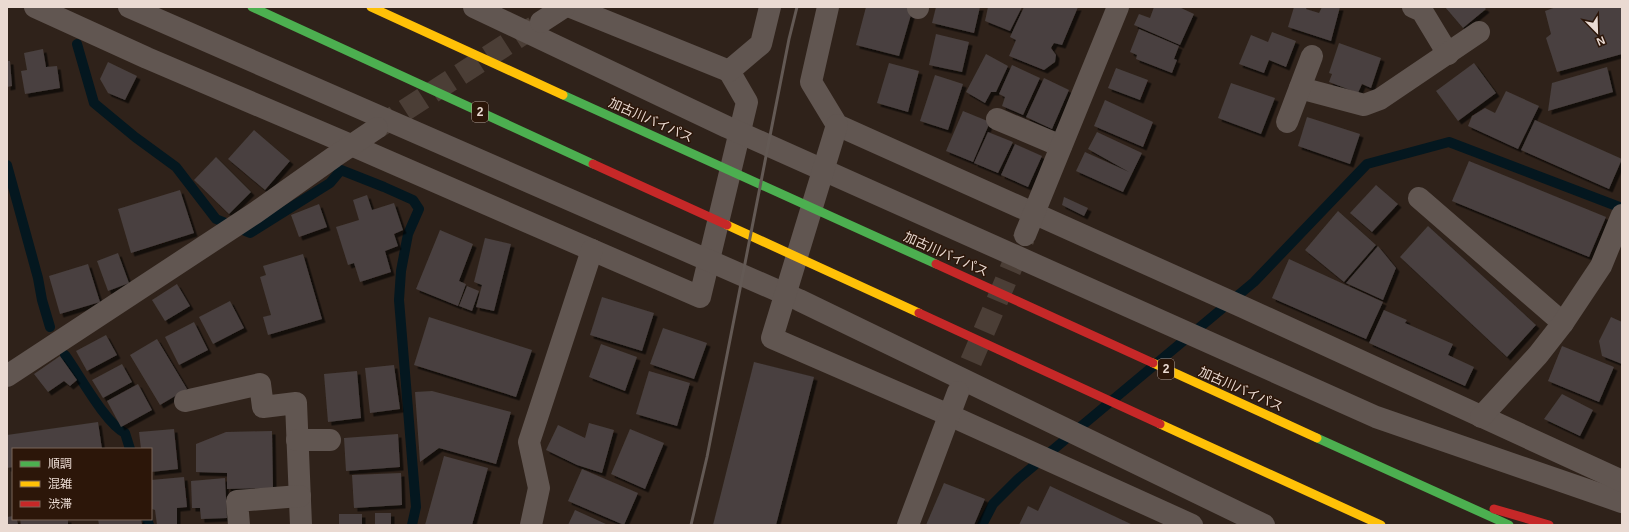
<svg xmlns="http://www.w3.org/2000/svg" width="1629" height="532" viewBox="0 0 1629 532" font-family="Helvetica,'Noto Sans JP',sans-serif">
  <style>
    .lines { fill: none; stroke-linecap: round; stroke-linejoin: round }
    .stream { stroke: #04171f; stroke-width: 10 }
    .building { fill: #49403f; filter: url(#shadow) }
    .street-tunnel { stroke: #4b3e36; stroke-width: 22; stroke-dasharray: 22 11; stroke-linecap: butt }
    .street { stroke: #615651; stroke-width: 22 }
    .fast { stroke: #4caf50; stroke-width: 9 }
    .slow { stroke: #ffc107; stroke-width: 9 }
    .jam { stroke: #c62828; stroke-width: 9 }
    .rail { stroke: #635954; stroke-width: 3 }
    .labels { text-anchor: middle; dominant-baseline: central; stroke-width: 3; stroke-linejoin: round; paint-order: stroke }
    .shield { fill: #2c1609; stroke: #b19f96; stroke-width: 1 }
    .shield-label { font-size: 12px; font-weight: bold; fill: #eadad2 }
    .street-label { font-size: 13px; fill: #eadad2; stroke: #2c1609 }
  </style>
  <defs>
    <filter id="shadow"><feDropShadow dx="3.5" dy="3.5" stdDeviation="0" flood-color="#0009"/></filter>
  </defs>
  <rect width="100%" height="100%" fill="#2f221a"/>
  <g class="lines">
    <g class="stream">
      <path d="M77,44l17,59 41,34 41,30 40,52 34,14 80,-50 11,-13 43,17 29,13 6,9 -11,25 -7,37 -2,29 17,207 -4,18"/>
      <path d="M7,165l31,113 4,22 8,27"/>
      <path d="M65,355c14,19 40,68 60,78l5,16"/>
      <path d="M147,519l2,6"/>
      <path d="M982,525l11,-21 25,-25 236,-197 113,-118 82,-22 173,66"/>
    </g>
  </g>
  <g class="building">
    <path d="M866,7l47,1 -14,48 -43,-11z"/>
    <path d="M936,7l18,1v-1h26l-6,26 -42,-10z"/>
    <path d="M988,7h34l-12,24 -25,-10z"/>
    <path d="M1024,7h54l-16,38 -8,-2 -3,5 5,7 -1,7 -11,8 -35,-14 7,-16 -6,-3z"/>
    <path d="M1154,7h25l15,7 -14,31 -46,-20 5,-11 11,4z"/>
    <path d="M1294,7h13l-1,2 13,4 3,-6h18l-9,34 -43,-14z"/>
    <path d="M1445,7h39l2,2 -23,19z"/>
    <path d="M1556,7h65l1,5v42l-65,18 -11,-34 5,-4 -6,-23z"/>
    <path d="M1139,29l40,17 -5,13 3,1 -5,13 -36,-14 1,-4 -7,-3z"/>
    <path d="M1272,32l24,9 -10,26 -17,-7 -5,13 -25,-9 12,-29 17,7z"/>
    <path d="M936,34l33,8 -7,30 -33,-7z"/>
    <path d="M1339,43l42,15 -10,30 -9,-4 -4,9 -29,-11 3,-8 -3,-1z"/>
    <path d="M43,49l3,18 11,-1 3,22 -35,6 -4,-23 6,-1 -3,-17z"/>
    <path d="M986,54l22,12 -12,26h-5l-6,11 -19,-11z"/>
    <path d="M7,61h3l2,25 -5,1z"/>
    <path d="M108,62l29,14 -12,24 -17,-7 -8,-14z"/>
    <path d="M889,63l30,8 -11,41 -31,-9z"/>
    <path d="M1474,63l22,30 -38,28 -22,-30z"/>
    <path d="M1012,65l28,13 -17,37 -21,-9 3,-9 -6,-3z"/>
    <path d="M1607,67l6,25 -65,19 4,-28z"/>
    <path d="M1116,68l32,12 -8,20 -32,-12z"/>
    <path d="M935,75l28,9 -15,46 -28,-9z"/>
    <path d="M1044,78l25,12 -17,39 -26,-12z"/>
    <path d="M1231,83l44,15 -14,36 -43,-16z"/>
    <path d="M1506,91l33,15 -21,43 -50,-23 4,-10 13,-8 10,5z"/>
    <path d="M1105,100l48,22 -10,25 -49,-21z"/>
    <path d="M963,111l27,11 -17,40 -27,-11z"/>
    <path d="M1307,117l53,17 -10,30 -52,-18z"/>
    <path d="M1535,120l87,39 -13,30 -88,-39z"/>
    <path d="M254,130l36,31 -25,29 -37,-31z"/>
    <path d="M988,132l25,10 -15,31 -24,-10z"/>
    <path d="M1097,132l45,21 -19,39 -47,-21 9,-19 44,20 -41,-23z"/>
    <path d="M1015,144l27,12 -14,31 -27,-12z"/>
    <path d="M216,157l35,35 -22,22 -35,-34z"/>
    <path d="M1469,161l137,56 -17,40 -137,-56z"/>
    <path d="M1376,185l22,19 -26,28 -22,-19z"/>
    <path d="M180,190l14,43 -63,20 -13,-44z"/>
    <path d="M367,195l5,15 22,-7 9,27 -9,4 4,12 -13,5 6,21 -31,10 -6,-19 -6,2 -12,-38 23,-7 -6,-20z"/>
    <path d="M1064,197l24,11 -4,8 -22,-11z"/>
    <path d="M319,204l8,23 -28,10 -8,-22z"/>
    <path d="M1338,211l38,34 -32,37 -39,-32z"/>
    <path d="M1428,226l108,99 -29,32 -107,-100z"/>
    <path d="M440,230l33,14 -14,37 7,3 -8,22 -42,-17z"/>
    <path d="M485,238l26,6 -17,67 -18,-4 6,-22 -8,-3z"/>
    <path d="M1378,246l18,22 -13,32 -37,-17z"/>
    <path d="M118,253l11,30 -21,8 -11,-30z"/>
    <path d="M303,254l19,65 -54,16 -5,-18 8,-2 -11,-38 6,-2 -3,-9z"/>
    <path d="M1289,259l94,43 -17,37 -94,-41z"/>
    <path d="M88,264l12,38 -40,12 -11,-38z"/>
    <path d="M177,284l13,22 -25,15 -13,-21z"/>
    <path d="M467,286l12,5 -7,20 -13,-5z"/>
    <path d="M602,297l52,16 -12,38 -52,-16z"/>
    <path d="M230,301l14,27 -31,16 -14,-27z"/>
    <path d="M1384,310l23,10 -2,3 48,21 -5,11 26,12 -9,19 -96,-43z"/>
    <path d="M429,317l103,33 -16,47 -102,-32z"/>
    <path d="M1611,317l11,5v42l-20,-8 -3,-15z"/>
    <path d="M194,322l14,28 -29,15 -14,-28z"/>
    <path d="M663,328l44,15 -13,36 -44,-15z"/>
    <path d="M106,335l11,20 -30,16 -11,-20z"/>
    <path d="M157,339l30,50 -27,16 -30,-50z"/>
    <path d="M601,344l36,13 -12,34 -36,-14z"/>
    <path d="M1562,346l52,21 -15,35 -51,-21z"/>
    <path d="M60,356l17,24 -7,6 -6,-5 -16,11 -14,-18z"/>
    <path d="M754,362l60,15 -38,148h-63z"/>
    <path d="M122,364l10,18 -29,16 -11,-18z"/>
    <path d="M394,365l6,44 -30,4 -5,-45z"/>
    <path d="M357,371l4,47 -33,4 -4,-48z"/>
    <path d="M649,371l41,12 -13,43 -41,-12z"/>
    <path d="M138,384l14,26 -31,17 -14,-26z"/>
    <path d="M432,391l79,21 -15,52 -57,-16 -19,14 -5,-70z"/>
    <path d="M1562,394l31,16 -13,26 -36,-17z"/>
    <path d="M98,422l4,27h-89v18l-6,1v-33z"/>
    <path d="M589,423l25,7 -12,43 -25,-8 -31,-15 12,-25 27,13z"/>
    <path d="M174,429l4,40 -27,3v-23h-10l-2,-17z"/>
    <path d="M630,429l34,14 -19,46 -34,-15z"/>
    <path d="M272,431l1,57 -46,1v-16l-31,-1v-28l30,-12z"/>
    <path d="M398,434l2,33 -54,4 -2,-33z"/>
    <path d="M444,456l44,12 -16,57h-47z"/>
    <path d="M582,469l56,24 -14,32 -56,-24z"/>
    <path d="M401,473l1,32 -48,3 -2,-33z"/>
    <path d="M184,477l3,30 -10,1v17h-20l-2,-15 -3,-1 -1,-29z"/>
    <path d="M225,478l2,40 -26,1 -1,-11h-8l-1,-27z"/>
    <path d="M944,483l41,16 -11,26h-48z"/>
    <path d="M1050,486l83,39h-114l9,-19 10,5z"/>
    <path d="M575,510l33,15h-40z"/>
    <rect x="375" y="513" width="16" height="12"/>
    <rect x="339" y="514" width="23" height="11"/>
    <path d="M13,516v3h4l1,6h-11v-8z"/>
    <path d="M20,519h48v6h-47z"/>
    <path d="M98,519h43l1,6h-43z"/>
  </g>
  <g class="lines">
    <g class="street-tunnel">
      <path d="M377,128l163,-105"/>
      <path d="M958,392l66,-154"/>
    </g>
    <g class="street">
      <path d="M35,7l112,51 204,87 349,152 47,-195 -18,-31"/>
      <path d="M129,7l670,293 465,225"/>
      <path d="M474,7l253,120 649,290 246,85"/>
      <path d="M571,7l158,64 32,-27 9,-37"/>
      <path d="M828,7l-17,75 26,43 408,183 377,173"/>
      <path d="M1413,7l9,4 26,43"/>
      <path d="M918,8v-1"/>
      <path d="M541,22l23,-15"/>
      <path d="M1300,88l64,17 16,-6 99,-67"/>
      <path d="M997,119l64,27"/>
      <path d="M1287,122l25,-66"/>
      <path d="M837,125l-65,213 177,77 243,110"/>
      <path d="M1419,198l144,125"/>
      <path d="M1025,235l93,-228"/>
      <path d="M7,376l248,-163 79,-56 43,-29"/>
      <path d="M185,401l75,-17 3,23 33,-4 5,122"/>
      <path d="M1481,417l57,-62 25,-32 38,-57 21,-51"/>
      <path d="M297,440h33"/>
      <path d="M239,525l-2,-24 63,-5"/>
      <path d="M531,525l8,-37 -10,-46 63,-192"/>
      <path d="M908,525l50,-133"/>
    </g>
    <g class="fast">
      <path d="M252,7l341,157"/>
      <path d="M563,95l373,169"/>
      <path d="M1317,438l192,87"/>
    </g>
    <g class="slow">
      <path d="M371,7l192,88"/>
      <path d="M727,225l192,88"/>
      <path d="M1153,363l164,75"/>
      <path d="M1160,424l221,101"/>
    </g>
    <g class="jam">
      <path d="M593,164l134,61"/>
      <path d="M936,264l217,99"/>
      <path d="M919,313l241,111"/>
      <path d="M1494,509l55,16"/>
    </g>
    <path class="rail" d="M691,525l16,-68 82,-418 8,-32"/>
  </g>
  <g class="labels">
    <g class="shield">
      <rect x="472" y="102" width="16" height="20" rx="3"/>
      <rect x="1158" y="359" width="16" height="20" rx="3"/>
    </g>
    <g class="shield-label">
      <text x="480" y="112">2</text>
      <text x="1166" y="369">2</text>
    </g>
    <g class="street-label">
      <text transform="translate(651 120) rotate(24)">加古川バイパス</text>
      <text transform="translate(946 254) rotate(24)">加古川バイパス</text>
      <text transform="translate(1241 389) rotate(24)">加古川バイパス</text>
    </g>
  </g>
  <rect width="1629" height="532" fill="none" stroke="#eadad2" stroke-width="16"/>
  <rect x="12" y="448" width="140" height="72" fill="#2c1609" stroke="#786459"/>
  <rect x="20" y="461" width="20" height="6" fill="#4caf50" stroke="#786459"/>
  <text x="48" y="468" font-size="12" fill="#eadad2">順調</text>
  <rect x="20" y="481" width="20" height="6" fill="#ffc107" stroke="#786459"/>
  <text x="48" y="488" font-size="12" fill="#eadad2">混雑</text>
  <rect x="20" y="501" width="20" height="6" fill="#c62828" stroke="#786459"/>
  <text x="48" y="508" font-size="12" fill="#eadad2">渋滞</text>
  <g transform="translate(1597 32) rotate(157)" stroke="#2c1609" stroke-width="3" paint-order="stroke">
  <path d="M0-3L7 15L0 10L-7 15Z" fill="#eadad2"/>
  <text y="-6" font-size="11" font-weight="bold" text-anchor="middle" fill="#eadad2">N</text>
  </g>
</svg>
